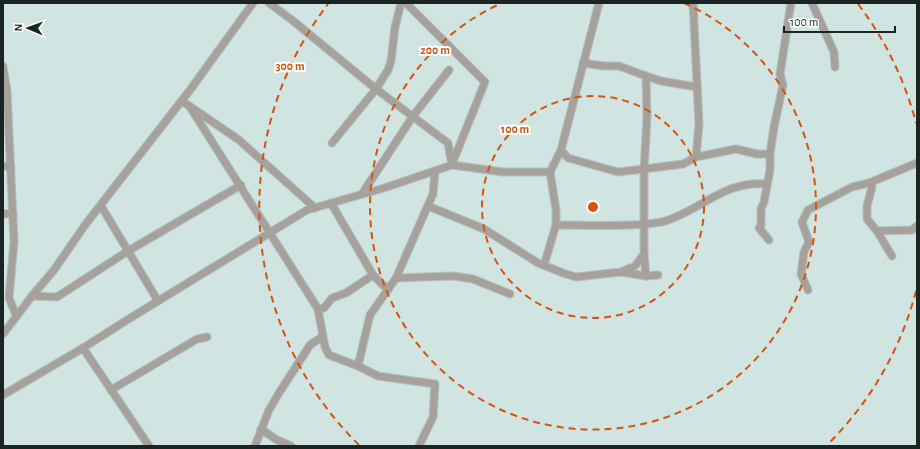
<svg xmlns="http://www.w3.org/2000/svg" width="920" height="449" viewBox="0 0 920 449" font-family="'Alegreya Sans',sans-serif">
  <style>
    .lines { fill: none; stroke-linecap: round; stroke-linejoin: round }
    .street-casing { stroke: #b0c1bf; stroke-width: 9 }
    .street { stroke: #a7a19c; stroke-width: 7 }
    .ring { fill: none; stroke: #d4540e; stroke-width: 2; stroke-dasharray: 7 5 }
    .centre { fill: #d4540e; stroke: #fff; stroke-width: 2 }
    .ring-label { font-size: 12px; text-anchor: middle; font-weight: bold; fill: #d4540e; stroke: #fff; stroke-width: 4; stroke-linejoin: round; paint-order: stroke }
  </style>
  <rect width="100%" height="100%" fill="#d0e4e1"/>
  <g class="lines">
    <g class="street-casing">
      <g id="street">
        <path d="M269,3l23,17 84,69 72,54 4,22"/>
        <path d="M406,3l79,79 -33,82"/>
        <path d="M693,3l6,121 -3,33"/>
        <path d="M812,3l22,49 1,15"/>
        <path d="M583,63l21,3h15l27,10 15,5 36,6"/>
        <path d="M3,66l4,25 7,151 -5,56 7,17"/>
        <path d="M182,101l57,39 76,68"/>
        <path d="M190,107l128,202 7,38 4,8 29,11 20,10 57,8 -2,33 -14,29"/>
        <path d="M332,143l44,-54 12,-19 3,-9 4,-34 6,-24"/>
        <path d="M561,150l7,8 50,14 26,-3 3,-51 -1,-42"/>
        <path d="M3,166l8,1"/>
        <path d="M869,183l3,4 -5,19v13l10,12 35,-1 5,-4"/>
        <path d="M362,194l51,-78 36,-46"/>
        <path d="M331,203l42,72 15,15"/>
        <path d="M101,206l57,95"/>
        <path d="M428,206l56,23 54,34 25,10 13,4 45,-5 14,-6 9,-12v-85l39,-5 13,-7 40,-8 21,5h13"/>
        <path d="M3,214l10,-1"/>
        <path d="M556,225c24,0 48,1 73,0 11,0 22,-1 33,-3 37,-10 62,-42 104,-38"/>
        <path d="M877,231l15,25"/>
        <path d="M769,240l-10,-12 2,-3v-16l3,-7 6,-32v-16l4,-27 9,-42 -3,-11 11,-71"/>
        <path d="M644,254l2,22 12,-1"/>
        <path d="M544,265l12,-40v-15l-6,-38"/>
        <path d="M621,272l25,4"/>
        <path d="M396,278l57,-2 20,3 37,15"/>
        <path d="M808,290l-7,-16 3,-22 5,-10 -7,-20 6,-12 44,-23 17,-4 48,-20"/>
        <path d="M32,296l25,1 71,-46 113,-66"/>
        <path d="M318,309l6,-1 8,-10 14,-5 27,-18"/>
        <path d="M3,334l29,-38 22,-26 31,-45 105,-135 63,-87"/>
        <path d="M83,348l66,98"/>
        <path d="M358,366l12,-51 26,-37 37,-84 2,-23"/>
        <path d="M111,390l86,-51 10,-2"/>
        <path d="M3,395l80,-47 44,-28 180,-110 77,-22 68,-23 51,7h47l11,-22 38,-147"/>
        <path d="M261,429l16,11 14,6"/>
        <path d="M255,446l14,-36 10,-17 31,-48 12,-8"/>
      </g>
    </g>
    <use href="#street" class="street"/>
  </g>
  <g class="ring">
    <circle cx="593" cy="207" r="111"/>
    <path d="M684 3A223 223 0 1 1 502 3"/>
    <path d="M916 291A334 334 0 0 1 827 445M359 445A334 334 0 0 1 328 4M858 4A334 334 0 0 1 916 123"/>
  </g>
  <circle cx="593" cy="207" r="6" class="centre"/>
  <g class="ring-label">
    <text x="435" y="54">200 m</text>
    <text x="290" y="70">300 m</text>
    <text x="515" y="133">100 m</text>
  </g>
  <rect width="920" height="449" fill="none" stroke="#1c2423" stroke-width="8"/>
  <g transform="translate(28 28) rotate(272)" stroke="#ffffff" stroke-width="3" paint-order="stroke">
  <path d="M0-3L7 15L0 10L-7 15Z" fill="#1c2423"/>
  <text y="-6" font-size="11" font-weight="bold" text-anchor="middle" fill="#1c2423">N</text>
  </g>
  <path d="M784 26v6h111v-6" fill="none" stroke="#1c2423" stroke-width="2"/>
  <text x="790" y="26" font-size="12" fill="#1c2423" stroke="#ffffff" stroke-width="3" paint-order="stroke">100 m</text>
</svg>
